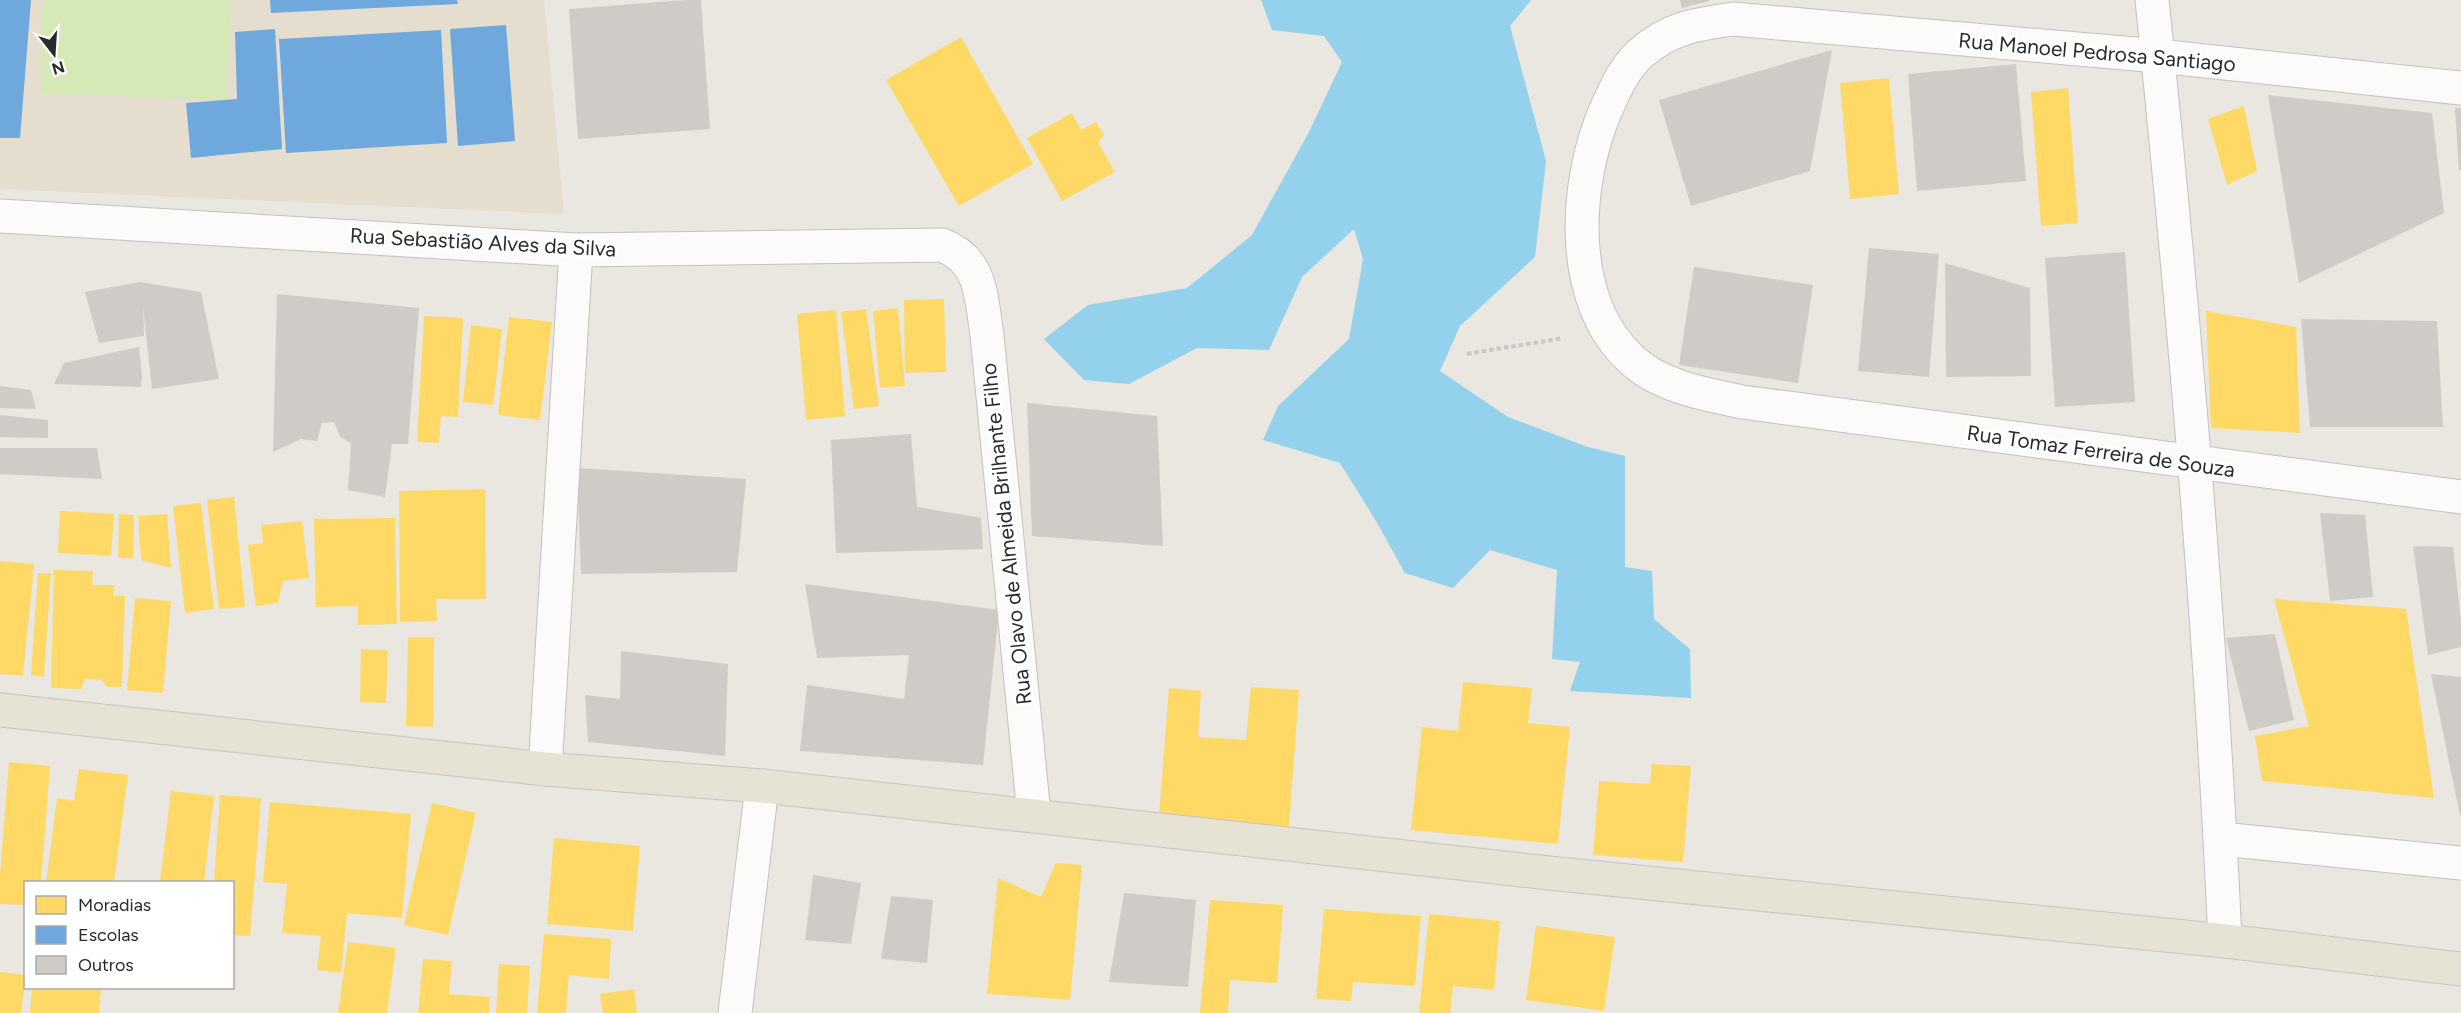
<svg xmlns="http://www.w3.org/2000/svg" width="2461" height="1013" viewBox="0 0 2461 1013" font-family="Figtree,sans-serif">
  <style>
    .education { fill: #e5decf }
    .pitch { fill: #d5e9b7 }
    .water { fill: #94d1ec }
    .homes { fill: #ffd966 }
    .schools { fill: #6fa8dc }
    .building { fill: #cfccc7 }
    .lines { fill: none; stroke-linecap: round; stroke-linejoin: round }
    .street-casing { stroke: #c3c2c1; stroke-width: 35 }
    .primary-casing { stroke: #c5c4c1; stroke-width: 35 }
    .path { stroke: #c8c8c7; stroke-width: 4; stroke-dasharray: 4.5 3; stroke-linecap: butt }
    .street { stroke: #fcfbfa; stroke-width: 33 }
    .primary { stroke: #e7e3d4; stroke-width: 33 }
    .labels { text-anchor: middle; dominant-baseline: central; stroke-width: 6; stroke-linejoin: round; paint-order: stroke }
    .street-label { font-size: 21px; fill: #2b2b2b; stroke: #fff }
  </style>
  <rect width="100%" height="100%" fill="#eae6e0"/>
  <path class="education" d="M0,0h544l20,214 -564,-25z"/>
  <path class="pitch" d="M43,0h188l-4,100 -187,-6z"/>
  <path class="water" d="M1261,0h270l-21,26 36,135 -11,96 -75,69 -20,45 68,46 80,30 37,9v111l27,4 2,48 36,30 1,49 -121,-7 10,-29 -28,-3 5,-89 -67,-20 -37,38 -48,-15 -29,-52 -36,-58 -77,-23 15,-34 71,-67 14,-80 -9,-30 -52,48 -33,73 -72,-2 -68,36 -45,-4 -40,-41 44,-34 99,-17 65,-53 57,-103 33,-70 -18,-26 -52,-6z"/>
  <g class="homes">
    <path d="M961,37l72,127 -74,42 -73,-126z"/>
    <path d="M1889,78l10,116 -49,5 -10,-116z"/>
    <path d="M2068,88l10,135 -37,3 -10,-134z"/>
    <path d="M2244,106l13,65 -30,14 -19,-66z"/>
    <path d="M1072,113l9,17 15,-8 8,13 -6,7 17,30 -53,29 -35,-63z"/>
    <path d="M944,299l2,73 -41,1 -1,-73z"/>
    <path d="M898,308l7,78 -25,2 -7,-77z"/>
    <path d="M866,309l13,97 -25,3 -13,-97z"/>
    <path d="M836,310l9,106 -39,4 -9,-106z"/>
    <path d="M2206,311l90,16 4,106 -89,-5z"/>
    <path d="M424,316l39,2 -5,99 -17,-1 -2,27 -22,-1z"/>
    <path d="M509,317l43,5 -12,98 -42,-5z"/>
    <path d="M471,325l31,4 -9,76 -30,-3z"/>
    <path d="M485,489l1,110h-50l1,22 -37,1 -1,-131z"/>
    <path d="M234,497l11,110 -26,2 -12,-109z"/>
    <path d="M201,503l13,106 -29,4 -12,-107z"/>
    <path d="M60,511l54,3 -3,42 -53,-3z"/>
    <path d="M119,514l15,1 -1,43h-15z"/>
    <path d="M167,514l4,54 -30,-8 -3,-44z"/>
    <path d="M395,518l2,106 -39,1v-19l-42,1 -2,-88z"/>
    <path d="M302,521l7,57 -26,3 -5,22 -22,3 -8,-61 15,-2 -2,-18z"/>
    <path d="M0,561l34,3 -11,112 -23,-2z"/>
    <path d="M54,570l39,1 -1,14h22l-1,11h12l-3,91h-15l-5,-7 -17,-1 -4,10 -30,-1z"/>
    <path d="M38,573h13l-7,104 -13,-2z"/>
    <path d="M135,598l36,3 -8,92 -36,-3z"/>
    <path d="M2274,599l132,10 28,189 -172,-17 -7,-45 54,-10z"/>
    <path d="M408,637h26l-1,90 -27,-1z"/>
    <path d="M361,649l27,1 -2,53 -26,-1z"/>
    <path d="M1463,682l69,6 -4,35 42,4 -12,117 -147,-14 11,-103 36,4z"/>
    <path d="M1251,687l48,3 -10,137 -130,-10 10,-129 32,3 -3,46 48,3z"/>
    <path d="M9,762l41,4 -9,116h-15v23l-26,-1v-29z"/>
    <path d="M1652,764l39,2 -8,96 -90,-7 6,-74 51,3z"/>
    <path d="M79,769l49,6 -14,107h-68l11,-84 17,3z"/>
    <path d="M171,791l43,5 -10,86 -44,-1z"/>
    <path d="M220,795l41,3 -11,138 -18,-1v-53h-18z"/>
    <path d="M270,802l141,12 -9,104 -55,-5 -6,60 -24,-3 4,-34 -39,-3 5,-49 -24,-2z"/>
    <path d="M432,803l44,10 -28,122 -44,-10z"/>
    <path d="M554,838l86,8 -7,85 -86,-7z"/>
    <path d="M1056,863l26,2 -12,135 -83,-6 11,-116 43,19z"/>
    <path d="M1210,900l73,5 -6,78 -47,-3 -2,33h-28z"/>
    <path d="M1324,909l97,7 -6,70 -62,-4 -2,19 -35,-2z"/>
    <path d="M1429,914l71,7 -6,69 -41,-4 -3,27h-31z"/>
    <path d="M1536,926l79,11 -11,74 -78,-11z"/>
    <path d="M544,934l67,5 -2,40 -40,-4 -3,38h-29z"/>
    <path d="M348,942l48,6 -9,65h-49z"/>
    <path d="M423,959l29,2 -3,33 41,3 -1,16h-71z"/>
    <path d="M499,964l31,2 -3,47h-31z"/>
    <path d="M0,972l26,3 -5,38h-21z"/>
    <path d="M32,988h69l-2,25h-69z"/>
    <path d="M634,989l3,24h-34l-3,-19z"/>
  </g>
  <g class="schools">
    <path d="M0,0h31l-11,138h-20z"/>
    <path d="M270,0h187l1,4 -187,9z"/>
    <path d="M506,25l9,116 -57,5 -8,-117z"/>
    <path d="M275,29l7,120 -91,9 -5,-55 51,-4 -2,-67z"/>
    <path d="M441,30l6,113 -161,10 -7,-114z"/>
  </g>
  <g class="building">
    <path d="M685,0h16l9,129 -132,10 -9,-130z"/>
    <path d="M1680,0h29v1l-27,7z"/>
    <path d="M1832,50l-22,121 -119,35 -32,-106z"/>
    <path d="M2016,64l10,117 -109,10 -9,-117z"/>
    <path d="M2268,95l164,18 12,100 -145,70z"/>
    <path d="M2455,108h6v62h-2z"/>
    <path d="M1869,248l70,6 -10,123 -71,-6z"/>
    <path d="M2125,252l10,150 -80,5 -10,-149z"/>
    <path d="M1945,263l85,25 1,88 -85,1z"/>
    <path d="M1694,267l119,18 -15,98 -119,-18z"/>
    <path d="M140,282l61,10 18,87 -67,10 -9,-82 1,29 -45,7 -14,-51z"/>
    <path d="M277,294l142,14 -11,136h-16l-7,53 -37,-7 3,-46 -11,-8 -6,-14 -12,1 -5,18 -16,-2 -28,13z"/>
    <path d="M2301,319l136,2 6,106h-133z"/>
    <path d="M139,347l3,30 -1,10 -87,-3 10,-21z"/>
    <path d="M0,386l31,4 5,19 -36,-1z"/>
    <path d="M1027,403l130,13 6,130 -131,-10z"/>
    <path d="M0,415l48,5v18l-48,-1z"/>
    <path d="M911,434l6,73 64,11 2,31 -147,4 -5,-113z"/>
    <path d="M0,448h97l5,31 -102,-5z"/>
    <path d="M577,468l169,11 -9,93 -156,2z"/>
    <path d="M2320,513l45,2 8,82 -43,4z"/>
    <path d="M2413,546l40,1 8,75v25l-33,8z"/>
    <path d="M805,584l194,26 -16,155 -183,-14 7,-66 97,14 5,-44 -92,3z"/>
    <path d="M2275,634l19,86 -45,11 -23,-93z"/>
    <path d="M621,651l107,13 -3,92 -137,-14 -3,-47 35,4z"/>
    <path d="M2431,674l30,3v138h-1z"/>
    <path d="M813,875l48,8 -10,61 -46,-4z"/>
    <path d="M1124,893l72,7 -8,87 -79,-5z"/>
    <path d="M891,896l42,4 -6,63 -46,-4z"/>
  </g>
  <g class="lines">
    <g class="street-casing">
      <g id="street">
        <path d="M2152,0c32,313 59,627 73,941"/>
        <path d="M2461,88l-303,-32 -425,-37c-37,5 -63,9 -92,34 -17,15 -25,35 -34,54 -33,74 -41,194 25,253 29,27 73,34 110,42l719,95"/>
        <path d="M0,216l576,34 366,-5c40,15 39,52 45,90l47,480"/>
        <path d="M545,769l31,-519"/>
        <path d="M2221,839l240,24"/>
        <path d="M735,1013l27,-227"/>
      </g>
    </g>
    <g class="primary-casing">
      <path id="primary" d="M0,710l545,59 217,17 787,87 676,68 236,28"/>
    </g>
    <path class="path" d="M1467,354l96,-16"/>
    <use href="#street" class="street"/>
    <use href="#primary" class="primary"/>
  </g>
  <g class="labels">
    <g class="street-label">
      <text transform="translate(2097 52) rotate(5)">Rua Manoel Pedrosa Santiago</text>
      <text transform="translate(483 242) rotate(3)">Rua Sebastião Alves da Silva</text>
      <text transform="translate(2101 451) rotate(8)">Rua Tomaz Ferreira de Souza</text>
      <text transform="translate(1006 534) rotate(-96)">Rua Olavo de Almeida Brilhante Filho</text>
    </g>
  </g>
  <rect x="24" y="881" width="210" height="108" fill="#ffffff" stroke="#aaaaaa" stroke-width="1.5"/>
  <rect x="36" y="896" width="30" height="18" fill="#ffd966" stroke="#aaaaaa" stroke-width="1.5"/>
  <text x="78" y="911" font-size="18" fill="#2b2b2b">Moradias</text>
  <rect x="36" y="926" width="30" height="18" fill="#6fa8dc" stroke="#aaaaaa" stroke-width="1.5"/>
  <text x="78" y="941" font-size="18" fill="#2b2b2b">Escolas</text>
  <rect x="36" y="956" width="30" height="18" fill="#cfccc7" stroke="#aaaaaa" stroke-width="1.5"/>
  <text x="78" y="971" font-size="18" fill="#2b2b2b">Outros</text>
  <g transform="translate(54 54) rotate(163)" stroke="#ffffff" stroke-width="4.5" paint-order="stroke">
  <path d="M0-4.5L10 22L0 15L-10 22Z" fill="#2b2b2b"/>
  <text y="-9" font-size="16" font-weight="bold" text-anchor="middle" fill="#2b2b2b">N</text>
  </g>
</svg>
